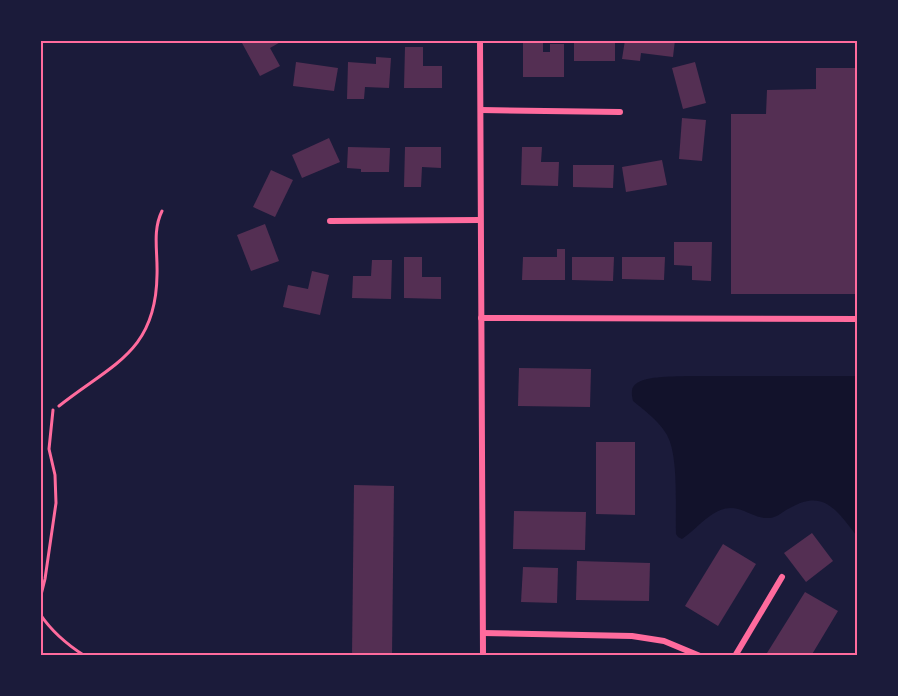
<svg xmlns="http://www.w3.org/2000/svg" width="898" height="696" viewBox="0 0 898 696" font-family="'Titillium Web',sans-serif">
  <style>
    .water { fill: #12122b }
    .building { fill: #542f53 }
    .lines { fill: none; stroke-linecap: round; stroke-linejoin: round }
    .path { stroke: #ff6b9d; stroke-width: 3 }
    .service { stroke: #ff6b9d; stroke-width: 3 }
    .minor { stroke: #ff6b9d; stroke-width: 6 }
    .neatline { fill: none; stroke: #ff6b9d; stroke-width: 2 }
  </style>
  <rect width="100%" height="100%" fill="#1b1b3a"/>
  <path class="water" d="M685,376h172v160c-20,-25 -33,-48 -67,-28 -7,3 -13,10 -21,10 -11,1 -20,-6 -31,-9 -23,-6 -39,19 -56,30l-4,-2 -2,-3c-1,-27 3,-77 -9,-99 -8,-14 -22,-24 -34,-34 -1,-4 -2,-10 0,-14 8,-12 40,-10 52,-11z"/>
  <g class="building">
    <path d="M246,40h38l-14,8 10,18 -20,10 -18,-33z"/>
    <rect x="574" y="40" width="41" height="21"/>
    <path d="M625,40h50l-2,17 -32,-4 -1,8 -18,-2z"/>
    <path d="M523,43h20v9h7v-8h14v33h-41z"/>
    <path d="M405,47h18v19h19v22h-38z"/>
    <path d="M376,57l15,1 -2,30 -24,-1 -1,12h-17l1,-37 28,2z"/>
    <path d="M296,62l42,6 -4,23 -41,-5z"/>
    <path d="M695,62l11,41 -23,6 -11,-41z"/>
    <path d="M816,68h42v226h-127v-180h35l1,-24 49,-1z"/>
    <path d="M682,118l24,2 -4,41 -23,-2z"/>
    <path d="M329,138l11,24 -38,16 -10,-23z"/>
    <path d="M348,147l42,1 -1,24h-28v-3l-14,-1z"/>
    <path d="M405,147h36v21l-19,-1 -1,20h-17z"/>
    <path d="M522,147h20l-1,15h18l-1,24 -37,-1z"/>
    <path d="M662,160l5,25 -41,7 -4,-25z"/>
    <path d="M573,165h41l-1,23 -40,-1z"/>
    <path d="M271,170l22,10 -18,37 -22,-10z"/>
    <path d="M265,224l14,37 -28,10 -14,-36z"/>
    <path d="M674,242h38l-1,39 -19,-1v-14l-18,-1z"/>
    <path d="M557,249h8v31h-43l1,-23h34z"/>
    <path d="M404,257h18v20h19v22l-37,-1z"/>
    <path d="M572,257h42l-1,24 -41,-1z"/>
    <path d="M622,257h43l-1,23 -42,-1z"/>
    <path d="M372,260h20l-1,39 -39,-1 1,-22h18z"/>
    <path d="M312,271l17,4 -9,40 -37,-8 5,-22 20,4z"/>
    <path d="M519,368l72,1 -1,38 -72,-1z"/>
    <path d="M596,442h39v73l-39,-1z"/>
    <path d="M354,485l40,1 -2,170h-40z"/>
    <path d="M514,511l72,1 -1,38 -72,-1z"/>
    <path d="M812,533l21,28 -27,21 -22,-29z"/>
    <path d="M723,544l33,20 -38,62 -33,-20z"/>
    <path d="M577,561l73,2 -1,38 -73,-1z"/>
    <path d="M523,567l35,1 -1,35 -36,-1z"/>
    <path d="M805,592l33,19 -27,45h-40l-4,-3z"/>
  </g>
  <g class="lines">
    <path class="path" d="M59,406c53,-42 97,-54 98,-131 1,-22 -5,-44 5,-64"/>
    <g class="service">
      <path d="M40,599l5,-20 11,-76 -1,-28 -6,-26 4,-39"/>
      <path d="M40,614c12,18 26,30 45,42"/>
    </g>
    <g class="minor">
      <path d="M480,40l3,616"/>
      <path d="M481,110l139,2"/>
      <path d="M330,221l150,-1"/>
      <path d="M481,318l377,1"/>
      <path d="M483,633l149,3 32,5 36,15"/>
      <path d="M735,656l47,-79"/>
    </g>
  </g>
  <rect width="898" height="696" fill="none" stroke="#1b1b3a" stroke-width="84"/>
  <rect x="42" y="42" width="814" height="612" class="neatline"/>
</svg>
